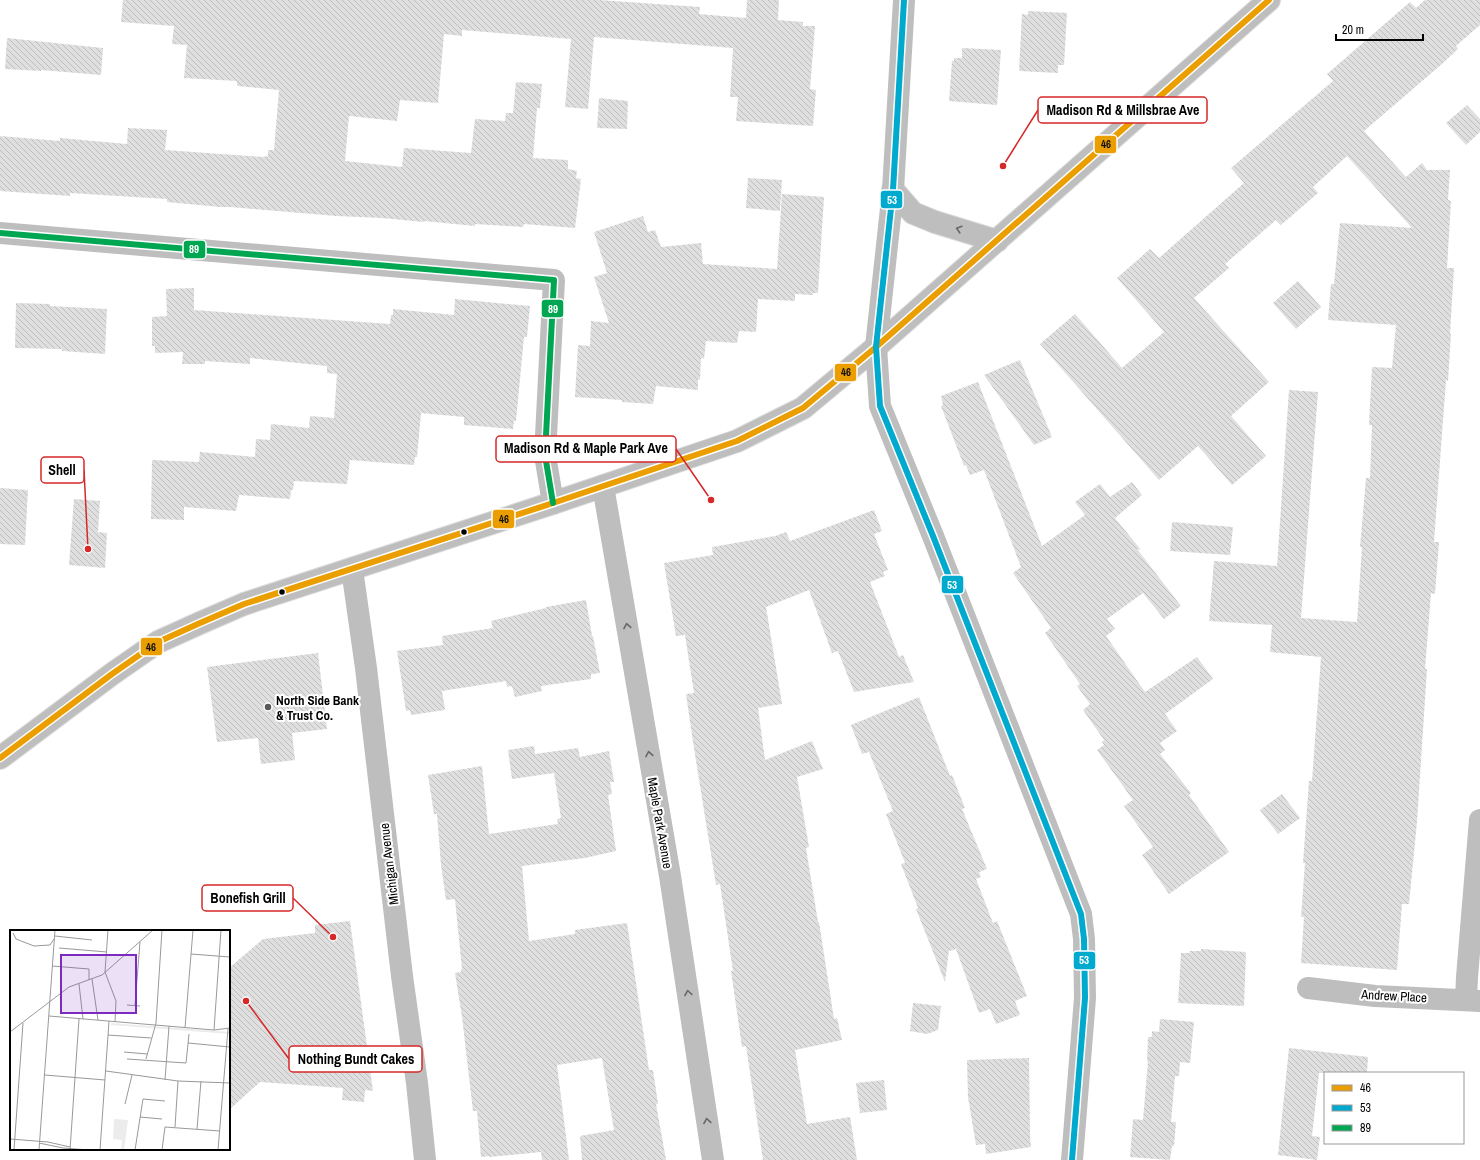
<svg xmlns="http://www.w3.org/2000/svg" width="1480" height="1160" viewBox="0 0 1480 1160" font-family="'Archivo Narrow',sans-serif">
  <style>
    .building { fill: url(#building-back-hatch) }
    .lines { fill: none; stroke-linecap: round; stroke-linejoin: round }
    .major-casing { stroke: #dbdbdb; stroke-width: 24 }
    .minor { stroke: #bebebe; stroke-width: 22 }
    .major { stroke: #bebebe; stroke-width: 22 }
    .bus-1-casing { stroke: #fff; stroke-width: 9 }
    .bus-2-casing { stroke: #fff; stroke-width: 9 }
    .bus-3-casing { stroke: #fff; stroke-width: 9 }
    .bus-1 { stroke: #eb9e00; stroke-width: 6 }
    .bus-2 { stroke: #00a9ce; stroke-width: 6 }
    .bus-3 { stroke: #00a651; stroke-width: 6 }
    .oneway { stroke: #686868 }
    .bus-dot { fill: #000; stroke: #fff; stroke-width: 1.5 }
    .poi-dot { fill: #595959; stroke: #fff; stroke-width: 1.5 }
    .labels { text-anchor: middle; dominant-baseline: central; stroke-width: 4; stroke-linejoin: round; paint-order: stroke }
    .poi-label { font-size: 13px; font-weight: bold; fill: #000; stroke: #fff; text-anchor: start }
    .street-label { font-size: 13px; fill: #000; stroke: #fff }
    .inset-road { fill: none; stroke: #999; stroke-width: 1 }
    .view { fill: #7b2cbf; fill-opacity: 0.15; stroke: #7b2cbf; stroke-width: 2 }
    .inset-edge { fill: none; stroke: #000; stroke-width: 2 }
    .leader { fill: none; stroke: #d62828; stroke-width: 1.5 }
    .callout-dot { fill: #d62828; stroke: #fff; stroke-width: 1.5 }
    .callout { fill: #fff; stroke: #d62828; stroke-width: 1.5 }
    .callout-label { font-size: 14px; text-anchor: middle; font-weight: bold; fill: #000 }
    .line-badge { stroke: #fff; stroke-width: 1.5 }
    .badge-label { font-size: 11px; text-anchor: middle; font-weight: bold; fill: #fff }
    .pale-badge-label { font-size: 11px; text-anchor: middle; font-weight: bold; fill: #111 }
  </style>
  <defs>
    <pattern id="building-back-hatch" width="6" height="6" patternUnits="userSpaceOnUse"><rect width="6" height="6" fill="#dfdfdf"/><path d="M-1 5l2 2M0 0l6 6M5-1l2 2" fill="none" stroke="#bebebe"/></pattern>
  </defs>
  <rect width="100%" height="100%" fill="#fff"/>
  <g class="building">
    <path d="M123,0h476l101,7 -1,7 47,4 1,-18h32l-1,20 25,2v4h12l-5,63 6,1 -3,36 -77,-5 2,-24h-8l3,-49 -139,-11 -6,72 -23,-2 6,-68 -109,-9v6l-18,-2 -6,69 -38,-3 -3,21 -48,-5 -4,45 57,6 2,-19 67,5 4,-34 30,2 1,-8h7l3,-31 26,2 -2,24h-3l-4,50 35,2v9l9,2 -1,7 5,1 -6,49 -51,-4 -1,3 -48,-3v2l-51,-5v1l-42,-4 -46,-2 -105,-9h-11l-53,-5v-3l-97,-6v3l-70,-5v-55l60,5v-3l67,6 1,-16 39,2 -2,20 98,7 5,-1v-6h6l5,-60 -42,-4v-5l-53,-3 3,-33 -15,-1 2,-18 -53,-4z"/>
    <path d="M1425,0h55v25l-24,21 2,3 -16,15 -78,67 42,46 16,-14 5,7h23l-2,30 3,1 -4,67h7l-4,66h1l-3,47 -2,-1 -12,162h5l-4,52 -4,-1 -6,76h2l-10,153 -8,82h-7l-5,66 -96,-7 3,-46h-3l4,-54h-2l6,-82h3l9,-124 -51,-5 2,-27 -63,-4 5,-60 63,5 12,-176 29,2 -17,226 56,4 5,-75h-2l6,-69h4l2,-53h-3l3,-58 20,1 4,-43 -68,-5 3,-36h3l6,-61 72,5 -65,-72 -34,31 5,6 -37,32 -5,-5 -51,44 4,4 -35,30 75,84 -38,34 35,40 -34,29 -34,-39 -39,34 -119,-136 35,-30 47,54 42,-36 -47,-54 33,-29 9,9 85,-75 -13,-15 102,-87 -6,-7 83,-72 6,6z"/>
    <path d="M1028,11l39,2 -3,52h-6v8l-39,-2 3,-57 6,1z"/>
    <path d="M7,38l96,10 -2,27 -60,-5v1l-36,-2z"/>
    <path d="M962,48l39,2 -4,55 -48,-4 3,-40h2v-3h8z"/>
    <path d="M599,98l29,3 -1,28 -30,-1z"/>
    <path d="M1467,105l13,14v13l-14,13 -20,-22z"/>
    <path d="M748,178l34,2 -2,31 -34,-3z"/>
    <path d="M782,194l42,3 -6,96h-5v2l-18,-1v7l-37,-2 -2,33 -17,-1 -2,12 -31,-2 -2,18 -3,-1 -1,22 -2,-1v11l-42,-4 -3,18 -31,-2v-2l-47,-3 3,-52 12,1 1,-25 18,2 -15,-46 13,-4 -13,-41 49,-16 5,16 7,-2 6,17 40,-4 2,21 74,5z"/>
    <path d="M1298,281l23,26 -25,22 -23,-26z"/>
    <path d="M194,288v22l196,14 1,-9h2v-6l61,6 1,-16 75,7 -3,31h-3l-8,84h-2l-1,8 -49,-4v-8l-43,-4 -4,44h-2l-1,8 -64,-5 -3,24 -53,-3 -1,9h-2l-1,9 -51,-4 -3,16 -52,-4v13l-33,-1 1,-59 47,2 1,-10 55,5 1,-18 14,1 1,-16 38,4 1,-12 24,2 3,-44 -10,-1v-7l-77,-8v6l-45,-3v3h-23l1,-12 -28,1v-7h-3v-29l15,-1 -1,-27z"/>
    <path d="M16,303l34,1v2l57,3 -2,45 -43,-3v-2l-47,-1z"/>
    <path d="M1020,360l32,77 -18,8 -50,-70z"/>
    <path d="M978,382l64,164 43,-31 -10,-13 25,-18 10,13 22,-15 10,13 -27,23 26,32 -4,-1 44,57 -17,13 -21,-26 -36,26 8,10 -9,7 39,56 52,-35 16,22 -48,35 12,17 -17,12 5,7 -5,4 31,39 -2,2 40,57 -60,42 -27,-39 11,-8 -29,-41 9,-6 -36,-50 7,-5 -2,-3 2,-2 -21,-30 7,-6 -13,-18 3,-2 -35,-51 6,-5 -38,-55 8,-6 -37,-97 -14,5 -4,-10 -2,1 -23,-60 2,-1 -2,-9z"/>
    <path d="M0,488l28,2 -3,55 -25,-1z"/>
    <path d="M74,499l26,2 -2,31 9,1 -2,35 -36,-3z"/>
    <path d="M874,510l8,21 -8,3 14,36 -5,2 2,4 -15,6 29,75 4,-2 11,27 -60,10 -16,-41 -6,2 -23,-63 -43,17 16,97 -24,4 7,52 47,-19 11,28 -26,8 12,70 -3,1 12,74h1l15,97 3,-1 5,22 -47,10 12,74 43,-7 7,43h-94l-17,-114 -4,1 -11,-76h2l-13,-87 -4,1 -23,-143 -7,-48 8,-1 -9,-58 -9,1 -12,-73 49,-8 -1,-8 63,-11 11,-4 4,9z"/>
    <path d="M1172,522l61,5 -3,28 -60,-4z"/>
    <path d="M586,600l6,36h1l7,37 -9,1v5l-50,7 1,5 -27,6 -3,-11 -5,1 -1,-6 -64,10 3,19 -34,5 -1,-5 -4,1 -9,-60 46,-6 -1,-9 51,-8 -2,-7 55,-13v-1z"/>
    <path d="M318,653l9,76 -35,4 3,27 -34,4 -3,-26 -41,4 -10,-75z"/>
    <path d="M919,697l31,79 2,-1 13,33 -3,1 25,60 -8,3 2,5 -5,2 17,44 4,-2 30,75 -12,5 5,14 -24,9 -6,-15 -11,4 -23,-64 -6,2 -1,-1 -4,32 -29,-73 2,-1 -17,-44 4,-1 -19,-49 7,-3 -24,-59 -7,2 -11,-29z"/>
    <path d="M534,746l1,8 43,-6 2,9 29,-6 5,31h-4l2,12 -4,1 8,56 -31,7 -63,8 7,75 46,-7v-4l52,-7 22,147h4l5,34h-2l10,56h-84l-2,-24 34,-6 -12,-72 -45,7 12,95h-27l-1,-8 -52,5v-1l-8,1 -4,-46h-4l-11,-94 -7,-44 6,-1v-3h1l-7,-70 -9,1 -5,-35 -4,-51h-3l-6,-39 54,-9 7,68 69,-10 -1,-5 4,-1 -7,-45 -42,6 -4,-29z"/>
    <path d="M1282,794l18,24 -22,16 -18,-24z"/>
    <path d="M350,921l23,170 -8,-1 -1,12 -22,-2 1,-12 -83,-6 -31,28v-142l34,-29 52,-6v-8z"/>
    <path d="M1201,949l45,3 -2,54 -66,-3 3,-50h9l-1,-2h12z"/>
    <path d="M913,1003l28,3 -3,24 -11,4 -17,-3z"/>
    <path d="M1160,1019l34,3 -4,41 -10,-1 -1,14h-4l-4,46h5l-2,24h-2l-2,14 -40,-3 3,-38 10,1 5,-59h-1l1,-24h4v-6l7,1z"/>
    <path d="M1289,1048l79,9 -1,16h-48l-7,63 8,1 -3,23 -39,-5z"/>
    <path d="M1029,1058l1,79 1,10 -45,7 -1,-10 -9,1 -8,-48 -1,-37z"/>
    <path d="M884,1080l3,30 -27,3 -4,-30z"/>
  </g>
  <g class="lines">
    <g class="major-casing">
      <g id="major">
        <path d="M893,190l20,23 22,9 62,19"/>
        <path d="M0,758l112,-84 46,-32 42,-19 44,-19 309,-101 184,-62 66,-33 73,-61 393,-347"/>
      </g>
    </g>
    <g class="minor">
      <path d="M904,0l-11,190 -17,157 4,59 53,130 148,378 3,25 1,59 -13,162"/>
      <path d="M0,233l554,47 -9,175 8,48"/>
      <path d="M603,486l67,390 43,284"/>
      <path d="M352,569l14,99 36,308 15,107 8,77"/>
      <path d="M1308,988l67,8 105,5"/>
      <path d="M1466,1000l1,-23 13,-157"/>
    </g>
    <use href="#major" class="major"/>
    <g class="bus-1-casing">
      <path id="bus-1" d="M0,758l112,-84 46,-32 42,-19 44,-19 309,-101 184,-62 66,-33 73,-61 393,-347"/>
    </g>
    <g class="bus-2-casing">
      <path id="bus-2" d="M904,0l-11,190 -17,157 4,59 53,130 148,378 3,25 1,59 -13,162"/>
    </g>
    <g class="bus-3-casing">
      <path id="bus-3" d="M0,233l554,47 -9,175 8,48"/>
    </g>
    <use href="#bus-1" class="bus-1"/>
    <use href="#bus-2" class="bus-2"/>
    <use href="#bus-3" class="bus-3"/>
  </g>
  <defs><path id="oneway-chevron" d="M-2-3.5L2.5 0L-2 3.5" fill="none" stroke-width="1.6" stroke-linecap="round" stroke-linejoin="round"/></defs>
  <g class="oneway">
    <use href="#oneway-chevron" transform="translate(959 229) rotate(-163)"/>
    <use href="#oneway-chevron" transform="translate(627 626) rotate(-100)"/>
    <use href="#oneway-chevron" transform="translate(649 754) rotate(-100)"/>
    <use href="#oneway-chevron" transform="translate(688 993) rotate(-99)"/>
    <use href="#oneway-chevron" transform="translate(707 1121) rotate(-99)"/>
  </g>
  <g class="bus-dot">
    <circle cx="464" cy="532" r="3.5"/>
    <circle cx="282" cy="592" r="3.5"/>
  </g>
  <circle class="poi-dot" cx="268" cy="707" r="4"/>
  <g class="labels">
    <g class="poi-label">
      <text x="276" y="700">North Side Bank<tspan x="276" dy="15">&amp; Trust Co.</tspan></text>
    </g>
    <g class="street-label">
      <text transform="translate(660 823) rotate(80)">Maple Park Avenue</text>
      <text transform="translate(389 864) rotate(-97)">Michigan Avenue</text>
      <text transform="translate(1394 996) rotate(3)">Andrew Place</text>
    </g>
  </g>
  <g transform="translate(10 930)">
    <rect width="220" height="220" fill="#fff"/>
    <path d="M101,93l119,9v2l-119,-9zM104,189l14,1 -4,30h-3l1,-10 -9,-1z" fill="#ececec"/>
    <path class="inset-road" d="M98,0l-3,42 11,29 -1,21M3,3l3,6 18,7 16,-1 4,-6M45,6l37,4M49,18l48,4M181,24l39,3M42,36l37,3v11M82,49l6,41M69,54l4,35M117,75l13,1M125,75l5,-63M39,86l165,14 16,-2M175,98l8,-98M204,100l7,-100M0,102l59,-45 33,-12 51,-45M98,105l43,3M178,113l42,4M114,122l23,2M117,129l59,4 3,-29M136,129l10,-36 6,-93M96,141l72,10 52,2M35,145l60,5M155,150l4,-54M115,174l7,-29M130,187l22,2M165,197l3,-46M187,199l4,-48M0,209l38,3 22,5M29,213l24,5 26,2M4,220l9,-127M29,220l16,-220M60,220l9,-131M90,220l9,-129M125,220l8,-51 22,2M152,220l3,-23 55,4M208,220l10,-121"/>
    <path class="view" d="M51,25h75v58h-75z"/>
    <rect width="220" height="220" class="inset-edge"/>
  </g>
  <path class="leader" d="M1003 166L1038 110M711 500L676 449M88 549L84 470M333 937L293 898M246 1001L289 1059"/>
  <g class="callout-dot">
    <circle cx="1003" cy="166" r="4"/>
    <circle cx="711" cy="500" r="4"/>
    <circle cx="88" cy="549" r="4"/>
    <circle cx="333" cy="937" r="4"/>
    <circle cx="246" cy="1001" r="4"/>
  </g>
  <g class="callout">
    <rect x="1038" y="97" width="169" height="26" rx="4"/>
    <rect x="496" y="436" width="180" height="26" rx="4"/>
    <rect x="41" y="457" width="43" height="26" rx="4"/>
    <rect x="202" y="885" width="91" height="26" rx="4"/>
    <rect x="289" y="1046" width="133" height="26" rx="4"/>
  </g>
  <g class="callout-label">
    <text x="1123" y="115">Madison Rd &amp; Millsbrae Ave</text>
    <text x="586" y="453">Madison Rd &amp; Maple Park Ave</text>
    <text x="62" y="475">Shell</text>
    <text x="248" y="903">Bonefish Grill</text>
    <text x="356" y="1064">Nothing Bundt Cakes</text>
  </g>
  <g class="line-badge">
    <rect x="1094" y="135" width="23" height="19" rx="4" fill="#eb9e00"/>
    <rect x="880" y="190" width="23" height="19" rx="4" fill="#00a9ce"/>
    <rect x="183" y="240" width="23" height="19" rx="4" fill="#00a651"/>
    <rect x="541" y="299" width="23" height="19" rx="4" fill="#00a651"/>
    <rect x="834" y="363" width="23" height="19" rx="4" fill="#eb9e00"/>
    <rect x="492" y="509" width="23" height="20" rx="4" fill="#eb9e00"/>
    <rect x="941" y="575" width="23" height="19" rx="4" fill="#00a9ce"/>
    <rect x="140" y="637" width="23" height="19" rx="4" fill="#eb9e00"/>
    <rect x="1073" y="951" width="23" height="19" rx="4" fill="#00a9ce"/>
  </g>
  <g class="badge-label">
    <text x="892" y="204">53</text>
    <text x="194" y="253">89</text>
    <text x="553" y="313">89</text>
    <text x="952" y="589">53</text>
    <text x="1084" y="964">53</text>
  </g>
  <g class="pale-badge-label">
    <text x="1106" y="148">46</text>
    <text x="846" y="376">46</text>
    <text x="504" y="523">46</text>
    <text x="151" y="651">46</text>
  </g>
  <rect x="1324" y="1072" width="140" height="72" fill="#ffffff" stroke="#999999"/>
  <rect x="1332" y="1085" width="20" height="6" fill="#eb9e00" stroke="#999999"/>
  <text x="1360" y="1092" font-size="12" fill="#000000">46</text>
  <rect x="1332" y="1105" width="20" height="6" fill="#00a9ce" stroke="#999999"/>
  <text x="1360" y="1112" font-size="12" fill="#000000">53</text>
  <rect x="1332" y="1125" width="20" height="6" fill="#00a651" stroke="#999999"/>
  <text x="1360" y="1132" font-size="12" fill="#000000">89</text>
  <path d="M1336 34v6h87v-6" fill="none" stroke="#000000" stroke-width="2"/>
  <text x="1342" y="34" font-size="12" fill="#000000" stroke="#ffffff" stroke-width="3" paint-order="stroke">20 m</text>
</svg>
